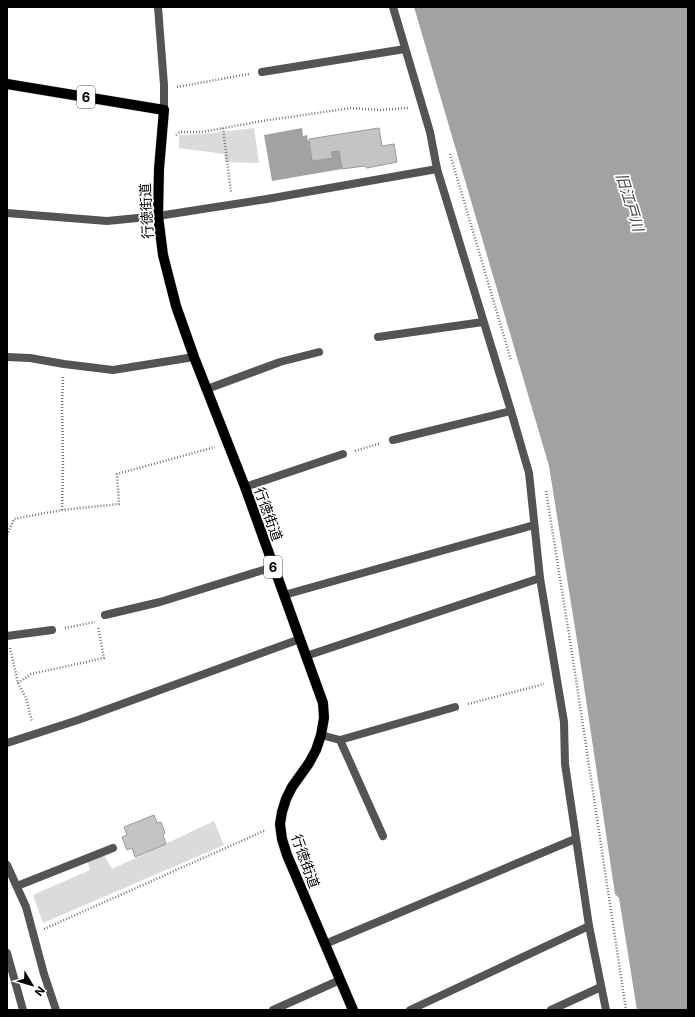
<svg xmlns="http://www.w3.org/2000/svg" width="695" height="1017" viewBox="0 0 695 1017" font-family="Inter,'Noto Sans JP',sans-serif">
  <style>
    .green { fill: #dbdbdb }
    .water { fill: #a2a2a2 }
    .building { fill: #c4c4c4; stroke: #989898 }
    .lines { fill: none; stroke-linecap: round; stroke-linejoin: round }
    .primary-casing { stroke: #dbdbdb; stroke-width: 11 }
    .path { stroke: #767676; stroke-width: 2.5; stroke-dasharray: 1 2; stroke-linecap: butt }
    .service { stroke: #545454; stroke-width: 8 }
    .minor { stroke: #545454; stroke-width: 8 }
    .tertiary { stroke: #545454; stroke-width: 8 }
    .primary { stroke: #000; stroke-width: 10 }
    .labels { text-anchor: middle; dominant-baseline: central; stroke-width: 3.5; stroke-linejoin: round; paint-order: stroke }
    .shield { fill: #fff; stroke: #4c4c4c; stroke-width: 1 }
    .shield-label { font-size: 13px; font-weight: bold; fill: #000 }
    .street-label { font-size: 14px; fill: #000; stroke: #fff }
    .water-label { font-size: 15px; font-style: italic; fill: #434343; stroke: #fff }
  </style>
  <rect width="100%" height="100%" fill="#fff"/>
  <g class="green">
    <path d="M254,128l5,35 -34,-1 -1,-8 -45,-6v-13l24,-1z"/>
    <path d="M214,821l10,24 -181,78 -10,-28 57,-25 -3,-9 17,-6 8,14z"/>
  </g>
  <g class="water">
    <path d="M414,7h274v1003h-51l-18,-112 -4,-4 -36,-241 -30,-187z"/>
    <path d="M302,128l1,8 4,-1 1,6h1l3,20 20,-3 -1,-6 8,-1 3,18 -70,12 -8,-46z"/>
  </g>
  <g class="building">
    <path d="M379,128l3,18 12,-2 3,18 -30,6 -3,-2 -22,3 -3,-18 -8,1 2,6 -21,3 -3,-22z"/>
    <path d="M154,815l3,8 4,-1 4,11 -2,2 3,9 -31,13 -3,-9 -5,2 -5,-13 5,-2 -3,-8z"/>
  </g>
  <g class="lines">
    <g class="primary-casing">
      <path id="primary" d="M7,84l157,26 -5,59 -1,47 5,39 13,51 18,51 51,130 78,216 1,15 -3,17 -5,15 -7,13 -17,24 -6,12 -4,13 -2,12 2,15 5,16 66,155"/>
    </g>
    <g class="path">
      <path d="M177,87l72,-13"/>
      <path d="M223,128l8,64"/>
      <path d="M176,135l4,-3h22l60,-11 89,-13 30,2 28,-2"/>
      <path d="M450,154l61,206"/>
      <path d="M355,451l26,-8"/>
      <path d="M546,491l26,162 54,357"/>
      <path d="M62,510l1,-47 -1,-61 1,-25"/>
      <path d="M7,535l7,-16 48,-9 57,-6 -2,-30 98,-27"/>
      <path d="M65,628l30,-6"/>
      <path d="M10,648l8,35 8,15 6,24"/>
      <path d="M18,683l13,-9 73,-16 -6,-31"/>
      <path d="M468,704l76,-20"/>
      <path d="M44,929l222,-99"/>
    </g>
    <g class="service">
      <path d="M262,72l143,-23"/>
      <path d="M7,213l100,8 51,-5 109,-17 170,-30"/>
      <path d="M378,337l105,-15"/>
      <path d="M207,389l73,-27 39,-10"/>
      <path d="M393,440l118,-29"/>
      <path d="M245,487l98,-33"/>
      <path d="M284,595l250,-70"/>
      <path d="M105,615l55,-13 113,-35"/>
      <path d="M7,636l45,-6"/>
      <path d="M306,656l234,-78"/>
      <path d="M340,740l115,-33"/>
      <path d="M17,886l96,-38"/>
      <path d="M325,944l250,-105"/>
      <path d="M273,1010l67,-30"/>
      <path d="M410,1010l179,-84"/>
    </g>
    <g class="minor">
      <path d="M393,7l37,125 7,37 74,242 18,62 11,105 24,144 1,42 24,162 17,84"/>
      <path d="M7,357l23,1 34,6 49,6 81,-13"/>
      <path d="M321,735l19,5 43,96"/>
      <path d="M7,743l71,-23 222,-81"/>
      <path d="M7,865l19,42 18,67 12,36"/>
      <path d="M551,1010l50,-23"/>
    </g>
    <g class="tertiary">
      <path d="M158,7l6,78v25"/>
      <path d="M7,953l16,57"/>
    </g>
    <use href="#primary" class="primary"/>
  </g>
  <g class="labels">
    <g class="shield">
      <rect x="77" y="86" width="18" height="22" rx="3"/>
      <rect x="264" y="556" width="18" height="22" rx="3"/>
    </g>
    <g class="shield-label">
      <text x="86" y="97">6</text>
      <text x="273" y="567">6</text>
    </g>
    <g class="street-label">
      <text transform="translate(146 211) rotate(-93)">行徳街道</text>
      <text transform="translate(269 514) rotate(70)">行徳街道</text>
      <text transform="translate(306 861) rotate(70)">行徳街道</text>
    </g>
    <g class="water-label">
      <text transform="translate(630 202) rotate(73)">旧江戸川</text>
    </g>
  </g>
  <rect width="695" height="1017" fill="none" stroke="#000000" stroke-width="16"/>
  <g transform="translate(32 985) rotate(128)" stroke="#ffffff" stroke-width="3" paint-order="stroke">
  <path d="M0-3L7 15L0 10L-7 15Z" fill="#000000"/>
  <text y="-6" font-size="11" font-weight="bold" text-anchor="middle" fill="#000000">N</text>
  </g>
</svg>
